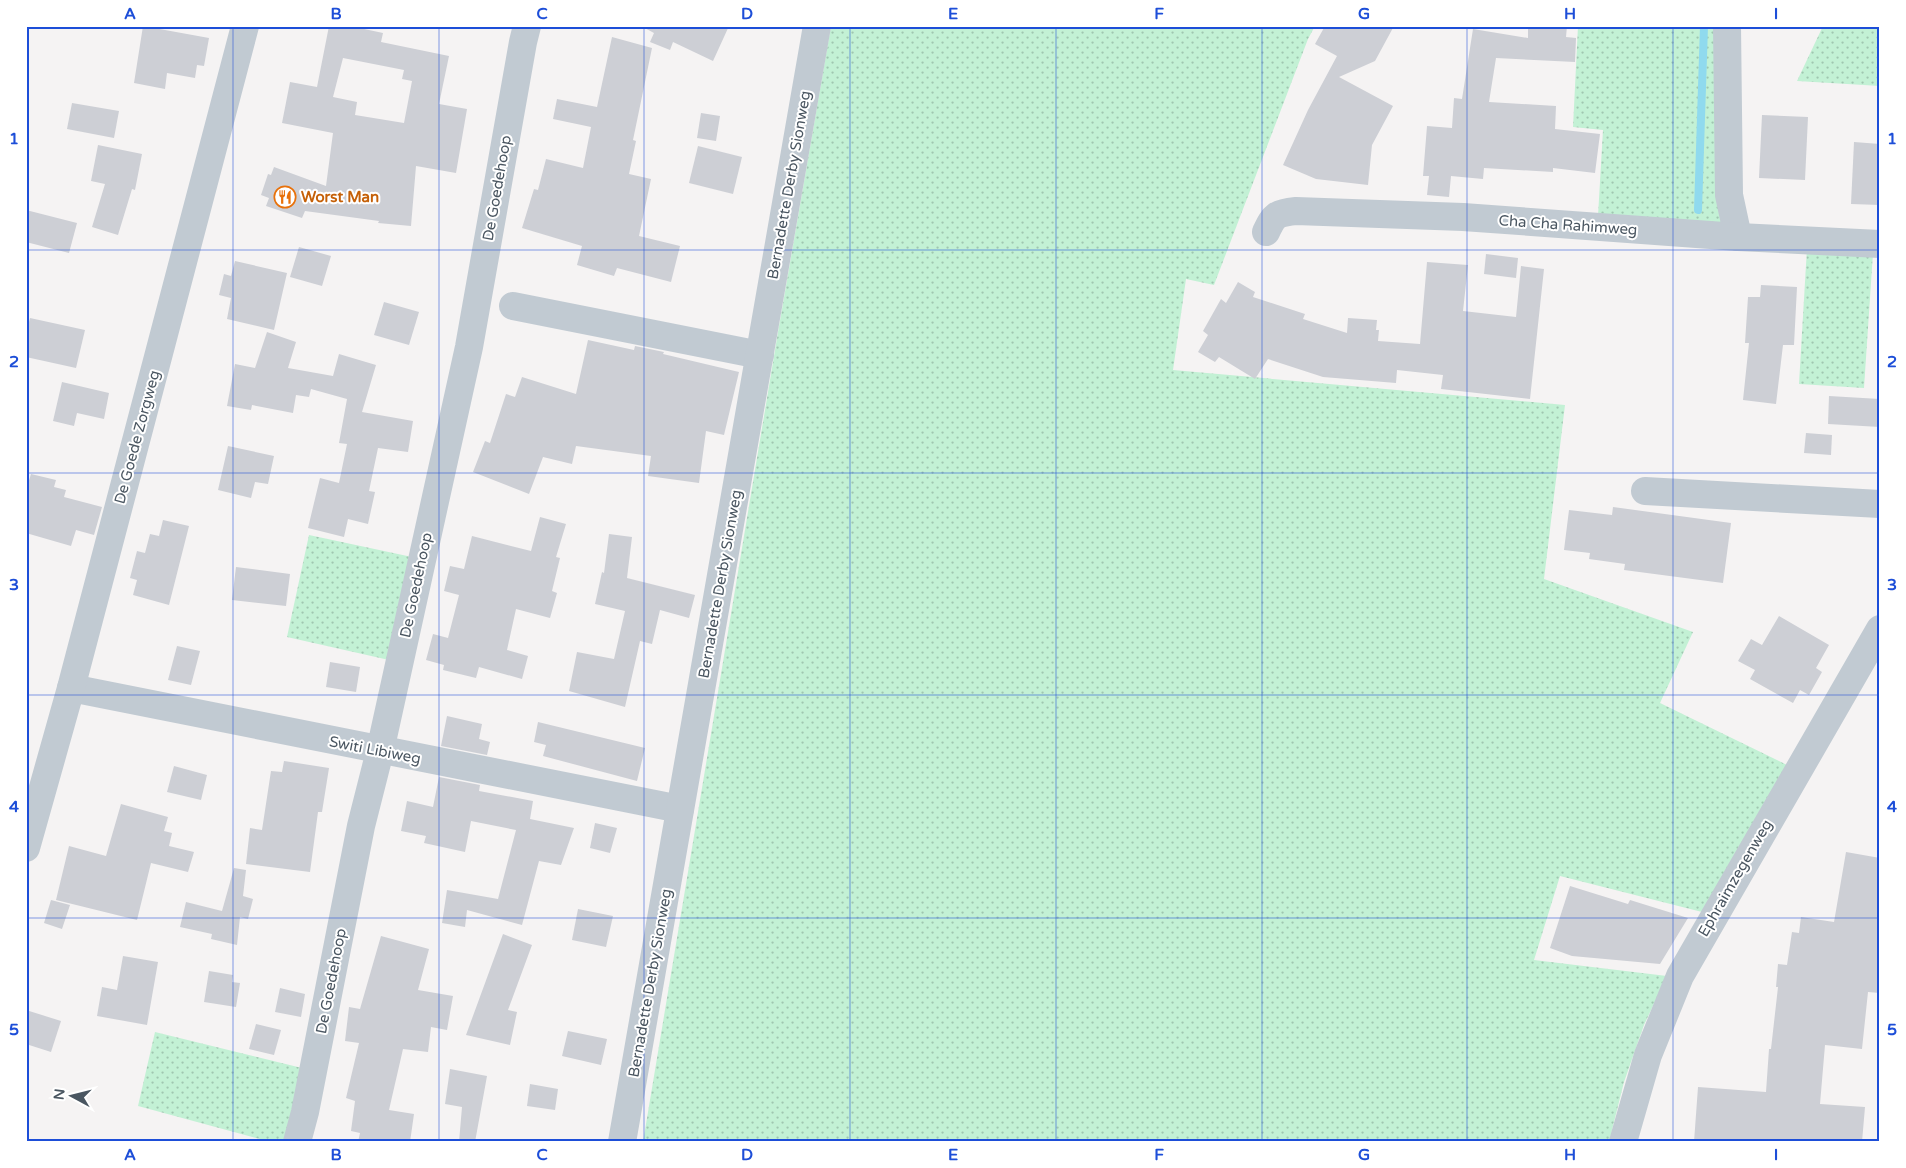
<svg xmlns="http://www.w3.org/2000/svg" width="1906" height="1168" viewBox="0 0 1906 1168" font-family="'Varela Round',sans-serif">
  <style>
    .grass { fill: url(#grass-dots) }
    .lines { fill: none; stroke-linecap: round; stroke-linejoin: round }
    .stream { stroke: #90daee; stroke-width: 8 }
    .building { fill: #cdcfd5; fill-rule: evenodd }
    .minor { stroke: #c1cad2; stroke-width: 28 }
    .grid { fill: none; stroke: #1d4ed8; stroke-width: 1; stroke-opacity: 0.55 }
    .labels { text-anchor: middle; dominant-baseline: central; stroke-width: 4; stroke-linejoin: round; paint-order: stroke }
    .street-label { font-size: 15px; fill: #4a5661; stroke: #fff }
    .food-label { font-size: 15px; font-weight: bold; fill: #c56008; stroke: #fff; text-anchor: start }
    .neatline { fill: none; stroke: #1d4ed8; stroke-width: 2 }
    .grid-label { font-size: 16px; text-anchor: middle; font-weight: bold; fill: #1d4ed8 }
  </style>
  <defs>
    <pattern id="grass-dots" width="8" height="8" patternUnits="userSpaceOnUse" patternTransform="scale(1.25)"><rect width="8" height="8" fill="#c3f1d5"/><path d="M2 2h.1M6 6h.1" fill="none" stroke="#a0c6b0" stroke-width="1.8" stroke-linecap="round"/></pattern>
  </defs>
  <rect width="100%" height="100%" fill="#f5f3f3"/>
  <g class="grass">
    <path d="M831,26h484l-7,13 -94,246 -28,-6 -13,91 392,35 -21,174 149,53 -33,71 127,62 -85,147 -142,-36 -26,84 133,16 -23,49 -20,57 -15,60h-966l135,-810z"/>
    <path d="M1578,26h140l6,201 -126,-11 5,-86 -30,-3z"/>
    <path d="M1823,26h57v60l-83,-5z"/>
    <path d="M1807,248l66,5 -9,135 -65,-4z"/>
    <path d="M309,535l103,22 -23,103 -102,-23z"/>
    <path d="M155,1032l151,37 -16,73h-19l-133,-36z"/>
  </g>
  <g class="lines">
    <path class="stream" d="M1698,210l6,-184"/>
  </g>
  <g class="building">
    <path d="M143,26l66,12 -5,28 -7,-1 -2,13 -28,-5 -2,16 -31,-6z"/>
    <path d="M329,26h21l33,7 -2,9 68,14 -10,48 28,5 -11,64 -40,-7 -5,60 -33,-3 1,-2 -74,-10 -3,7 -36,-12 3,-8 -8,-3 7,-21 3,1 3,-8 52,19 7,-53 -51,-10 8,-41 27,5zM343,58l61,12 -2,9 10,2 -8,42 -49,-8 2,-13 -24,-5z"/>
    <path d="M641,26h88l-16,35 -40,-19 -3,8 -20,-8 4,-9z"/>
    <path d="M1325,26h69l-19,35 -36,16 54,29 -21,39 -4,40 -52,-6 -33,-14 25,-55 29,-54 -22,-12z"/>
    <path d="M1528,26h39l-1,11 10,1 -1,24 -79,-4 -7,44 67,4 -1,23 45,5 -5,39 -42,-5v4l-69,-4 -1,11 -32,-3 -2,21 -22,-2 2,-19h-6l4,-50 25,2 2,-30 8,1 11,-70 55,9z"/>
    <path d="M612,37l40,11 -19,92 3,1 -7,33 22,5 -12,57 41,10 -9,36 -54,-14 -3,8 -37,-11 5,-19 -60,-18 12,-39 4,1 8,-31 37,9 8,-41 -38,-8 4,-20 40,8z"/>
    <path d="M72,103l47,8 -5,27 -47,-9z"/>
    <path d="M701,113l19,3 -4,25 -19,-3z"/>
    <path d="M1762,115l46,2 -3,63 -46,-2z"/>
    <path d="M1854,142l26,2v61l-29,-1z"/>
    <path d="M98,145l44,9 -7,36 -3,-1 -14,46 -26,-8 13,-43 -14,-3z"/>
    <path d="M698,146l44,11 -9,37 -44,-11z"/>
    <path d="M26,210l51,13 -8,30 -43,-11z"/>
    <path d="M299,247l32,9 -9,30 -32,-9z"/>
    <path d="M1486,254l32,4 -2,20 -32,-4z"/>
    <path d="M235,261l52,12 -13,57 -47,-11 4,-21 -12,-3 5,-21 7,2z"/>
    <path d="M1427,262l41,3 -5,46 53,6 5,-51 23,3 -14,130 -89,-10 2,-14 -46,-5 -1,13 -73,-6 -55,-18 -13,20 -36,-22 -4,5 -17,-10 10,-17 -5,-4 18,-32 5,4 12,-21 17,10 -2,5 52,17 -2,5 44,14 1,-15 29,2 -1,10h3l-1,11 42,3z"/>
    <path d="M1761,285l36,2 -3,58h-11l-7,59 -33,-4 6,-57h-4l3,-46h12z"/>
    <path d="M384,302l35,10 -10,33 -35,-10z"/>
    <path d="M30,318l55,12 -9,38 -50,-11v-23z"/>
    <path d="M267,332l29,10 -8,26 45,8 6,-22 37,11 -14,47 51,9 -5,31 -30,-4 -9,43 6,1 -7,32 -20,-5 -4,18 -36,-9 12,-50 19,5 8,-39 -8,-1 8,-44 -36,-10 -2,8 -13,-2 -3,18 -41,-8 -1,5 -24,-4 8,-42 20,4z"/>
    <path d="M588,340l46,10 1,-4 29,6 -1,2 76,18 -15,63 -18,-4 -7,52 -51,-7 3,-20 -75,-10 -4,18 -29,-7 -14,37 -56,-22 12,-31 5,2 16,-49 9,3 7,-20 54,17z"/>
    <path d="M62,382l47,11 -5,26 -27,-6 -3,13 -21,-5z"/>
    <path d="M1829,396l51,3v28l-52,-3z"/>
    <path d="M1806,433l26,2 -1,20 -27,-2z"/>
    <path d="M228,446l46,10 -6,28 -13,-2 -4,16 -33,-8z"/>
    <path d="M31,474l25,6 -2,7 12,3 -2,7 38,10 -8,28 -18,-5 -5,16 -45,-13v-43z"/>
    <path d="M1613,507l118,16 -8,60 -99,-13 1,-6 -36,-5 1,-6 -26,-3 5,-40 43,5z"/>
    <path d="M540,517l26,7 -10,33 4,1 -8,33 5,2 -7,25 -34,-9 -9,41 21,6 -6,23 -43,-12 -3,11 -33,-8 1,-5 -18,-5 7,-26 15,4 11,-43 -15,-4 6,-25 14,3 8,-33 59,15z"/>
    <path d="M163,520l26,6 -20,79 -36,-10 4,-15 -7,-2 7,-27 8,2 5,-19 9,2z"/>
    <path d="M609,534l23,3 -5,41 68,17 -6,23 -29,-8 -8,34 -12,-3 -15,66 -56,-16 8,-39 37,7 11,-48 -30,-7 7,-32 2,1z"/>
    <path d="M236,567l54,7 -4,32 -54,-6z"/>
    <path d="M1779,616l50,29 -13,23 6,4 -13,23 -9,-5 -7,13 -43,-24 5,-9 -17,-9 13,-22 11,6z"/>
    <path d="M177,646l23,5 -9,34 -23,-5z"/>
    <path d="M330,662l30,5 -4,25 -30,-5z"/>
    <path d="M447,716l35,8 -3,15 11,3 -3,13 -46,-9z"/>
    <path d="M538,722l107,26 -8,33 -94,-25 3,-11 -12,-3z"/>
    <path d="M284,761l45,7 -7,44h-4l-8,60 -64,-8 4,-36 12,2 9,-59 11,1z"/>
    <path d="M174,766l33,9 -6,25 -34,-8z"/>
    <path d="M439,777l41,8 -1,6 54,10 -3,18 44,9 -13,37 -22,-4 -17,64 -55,-15 -2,17 -23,-4 5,-33 51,9 18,-69 -45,-9 -6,31 -41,-9 2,-7 -25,-5 6,-30 26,6z"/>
    <path d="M121,804l47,13 -4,14 8,2 -3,13 25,6 -6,20 -37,-9 -14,57 -81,-20 13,-54 37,10z"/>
    <path d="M595,823l22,5 -7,25 -20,-5z"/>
    <path d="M1846,852l34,6v135l-12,-1 -6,57 -37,-4 -5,59 45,3 -3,35h-168l4,-55 68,5 3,-43h2l7,-62h-2l2,-23 9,1 5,-33 7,1 2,-16 33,5z"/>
    <path d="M234,868l12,2 -3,26 10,3 -5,20 -8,-2 -3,28 -26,-6 1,-5 -32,-7 6,-25 36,9z"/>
    <path d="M1570,886l58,18 2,-4 58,18 -28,46 -88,-8 -22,-8z"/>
    <path d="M51,900l19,5 -8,24 -18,-6z"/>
    <path d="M578,909l35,7 -7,31 -34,-7z"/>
    <path d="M503,934l29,11 -24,65 9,2 -7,33 -44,-10z"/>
    <path d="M381,936l48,13 -11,41 35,6 -6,34 -16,-3 -3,25 -25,-3 -14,61 25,4 -4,28h-52l2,-9 -9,-2 4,-30 -9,-3 13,-55 -14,-2 4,-34 11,2z"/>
    <path d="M123,956l35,6 -11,63 -50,-9 5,-29 15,3z"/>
    <path d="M209,971l24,4 -1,7 8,1 -4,24 -32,-5z"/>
    <path d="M280,988l25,6 -4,23 -26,-5z"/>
    <path d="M26,1010l35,11 -10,31 -25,-8z"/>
    <path d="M256,1024l25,6 -7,25 -25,-6z"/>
    <path d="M568,1031l39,8 -6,26 -39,-9z"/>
    <path d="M450,1069l37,7 -12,66h-16l3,-35 -17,-3z"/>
    <path d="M530,1084l28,5 -3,21 -28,-4z"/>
  </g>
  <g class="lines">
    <g class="minor">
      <path d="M1727,26l2,169 9,42"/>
      <path d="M1266,232c8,-17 10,-19 30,-21l167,6 275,20 142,7"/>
      <path d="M513,306l247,49"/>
      <path d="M1645,491l235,13"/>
      <path d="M71,688l609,121"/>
      <path d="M26,848l45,-160 174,-662"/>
      <path d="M297,1142l8,-30 56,-286 19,-75 89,-404 54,-305 4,-16"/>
      <path d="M622,1142l195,-1116"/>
      <path d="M1623,1142l25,-87 32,-79 200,-347"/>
    </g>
  </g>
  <path class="grid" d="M233,26v1116M439,26v1116M644,26v1116M850,26v1116M1056,26v1116M1262,26v1116M1467,26v1116M1673,26v1116M26,250h1854M26,473h1854M26,695h1854M26,918h1854"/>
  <defs>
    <g id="restaurant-ring" transform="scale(1.125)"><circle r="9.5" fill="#fff" stroke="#e8710a" stroke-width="1.5"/><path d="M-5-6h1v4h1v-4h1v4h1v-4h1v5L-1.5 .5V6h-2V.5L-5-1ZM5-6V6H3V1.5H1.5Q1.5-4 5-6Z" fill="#e8710a"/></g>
  </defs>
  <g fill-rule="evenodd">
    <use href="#restaurant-ring" x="285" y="197"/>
  </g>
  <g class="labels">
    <g class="street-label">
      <text transform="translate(789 185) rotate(-80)">Bernadette Derby Sionweg</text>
      <text transform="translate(497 188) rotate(-80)">De Goedehoop</text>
      <text transform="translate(1568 225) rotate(4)">Cha Cha Rahimweg</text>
      <text transform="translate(137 437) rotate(-75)">De Goede Zorgweg</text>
      <text transform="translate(720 584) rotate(-80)">Bernadette Derby Sionweg</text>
      <text transform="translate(416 585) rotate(-78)">De Goedehoop</text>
      <text transform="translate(375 750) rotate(11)">Switi Libiweg</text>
      <text transform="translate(1735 878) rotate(-60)">Ephraimzegenweg</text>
      <text transform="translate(331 981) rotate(-79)">De Goedehoop</text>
      <text transform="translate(650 983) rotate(-80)">Bernadette Derby Sionweg</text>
    </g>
    <g class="food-label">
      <text x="301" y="197">Worst Man</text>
    </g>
  </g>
  <rect width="1906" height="1168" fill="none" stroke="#ffffff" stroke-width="55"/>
  <g transform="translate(72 1096) rotate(277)" stroke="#ffffff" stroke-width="4" paint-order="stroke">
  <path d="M0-4L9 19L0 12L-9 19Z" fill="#4a5661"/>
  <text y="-8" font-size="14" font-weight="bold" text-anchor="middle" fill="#4a5661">N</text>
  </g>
  <rect x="28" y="28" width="1850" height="1112" class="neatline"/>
  <g class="grid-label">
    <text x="130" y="19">A</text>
    <text x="336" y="19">B</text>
    <text x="542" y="19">C</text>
    <text x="747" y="19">D</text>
    <text x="953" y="19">E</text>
    <text x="1159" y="19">F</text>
    <text x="1364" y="19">G</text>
    <text x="1570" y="19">H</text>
    <text x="1776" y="19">I</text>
    <text x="14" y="144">1</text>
    <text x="1892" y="144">1</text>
    <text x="14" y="367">2</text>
    <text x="1892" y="367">2</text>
    <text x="14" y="590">3</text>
    <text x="1892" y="590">3</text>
    <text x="14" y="812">4</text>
    <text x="1892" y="812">4</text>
    <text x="14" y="1035">5</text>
    <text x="1892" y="1035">5</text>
    <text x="130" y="1160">A</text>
    <text x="336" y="1160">B</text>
    <text x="542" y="1160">C</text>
    <text x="747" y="1160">D</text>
    <text x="953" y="1160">E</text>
    <text x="1159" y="1160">F</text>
    <text x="1364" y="1160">G</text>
    <text x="1570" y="1160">H</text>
    <text x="1776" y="1160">I</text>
  </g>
</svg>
